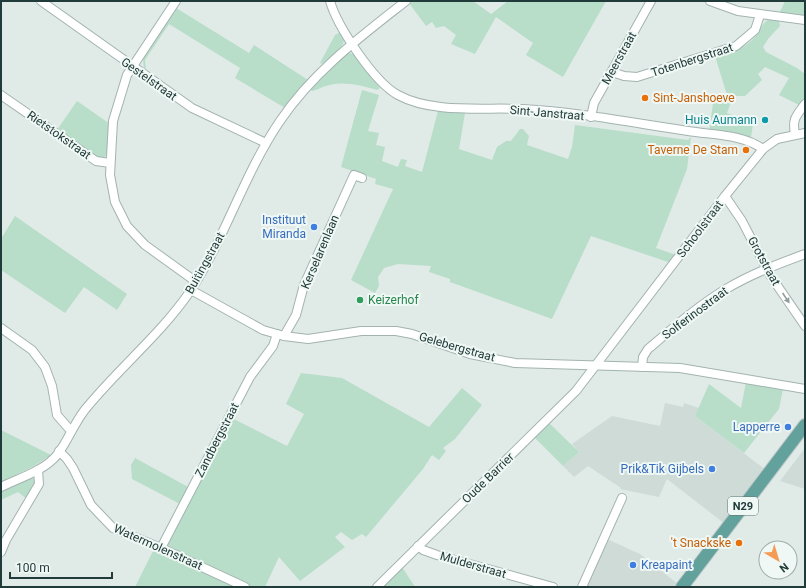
<svg xmlns="http://www.w3.org/2000/svg" width="806" height="588" viewBox="0 0 806 588" font-family="Roboto,sans-serif">
  <style>
    .built { fill: #cedbd7 }
    .green { fill: #b8ddc9 }
    .lines { fill: none; stroke-linecap: round; stroke-linejoin: round }
    .street-casing { stroke: #a3b3b0; stroke-width: 10 }
    .primary-casing { stroke: #c1c8c8; stroke-width: 14 }
    .street { stroke: #fff; stroke-width: 8 }
    .primary { stroke: #63a19d; stroke-width: 12 }
    .oneway { fill: #909d9c }
    .food-dot { fill: #e8710a; stroke: #f0f8f5; stroke-width: 1.5 }
    .culture-dot { fill: #0f9aa8; stroke: #f0f8f5; stroke-width: 1.5 }
    .shop-dot { fill: #3f7fe0; stroke: #f0f8f5; stroke-width: 1.5 }
    .leisure-dot { fill: #2e9e5b; stroke: #f0f8f5; stroke-width: 1.5 }
    .labels { text-anchor: middle; dominant-baseline: central; stroke-width: 4; stroke-linejoin: round; paint-order: stroke }
    .shield { fill: #f0f8f5; stroke: #5e7471; stroke-width: 1 }
    .shield-label { font-size: 11px; font-weight: bold; fill: #203b39 }
    .street-label { font-size: 12px; fill: #203b39; stroke: #f0f8f5 }
    .food-label { font-size: 12px; fill: #c56008; stroke: #f0f8f5; text-anchor: end }
    .culture-label { font-size: 12px; fill: #0d838f; stroke: #f0f8f5; text-anchor: end }
    .shop-label { font-size: 12px; fill: #366cbe; stroke: #f0f8f5; text-anchor: end }
    .leisure-label { font-size: 12px; fill: #27864d; stroke: #f0f8f5; text-anchor: start }
  </style>
  <rect width="100%" height="100%" fill="#e0ebe8"/>
  <g class="built">
    <path d="M665,403l18,4 1,-4 15,5 -4,8 71,54 -41,54 -58,-45 -8,18 -39,-8 1,-1 -33,-22 -14,11 -11,-11 16,-14 -7,-8 40,-28 48,10z"/>
    <path d="M805,448v41l-25,-8z"/>
    <path d="M607,539l33,15 38,30 -2,3h-90z"/>
  </g>
  <g class="green">
    <path d="M412,1h61l18,13 17,-13h98l-43,76 -37,-22 7,-12 -37,-26 -21,37 -24,-10 5,-9 -12,-9 -8,2 -4,-6 -6,4 -17,-23z"/>
    <path d="M785,1h20v15l-26,-2z"/>
    <path d="M176,8l73,45 5,-8 54,35 -23,28 -50,-30 5,-10 -71,-44 -24,36 1,10 -2,1 -1,-13z"/>
    <path d="M769,19l10,1 1,6 -12,13 -5,8 3,5 31,16 8,6v23l-6,8 -20,-10 10,-17 -24,-11 -7,7 4,6 -17,16h-12l-6,17 26,11 -2,13 -42,-5 5,-36 13,-1 -12,-39c14,-4 30,-7 40,-19 6,-7 6,-13 14,-18z"/>
    <path d="M340,32h3c6,15 -11,23 -21,32l-2,-1 15,-28z"/>
    <path d="M347,53l8,1 25,34 -3,2c-15,-4 -31,-9 -47,-5 -7,1 -12,5 -18,6l-1,-2z"/>
    <path d="M362,90l17,5 -11,36 11,2 -3,12 9,2 -3,14 16,6 3,-8 6,1 -2,6 17,6 16,-61 27,2 -6,36 33,11 5,-13 9,-6h5l9,-12h3l6,7 -2,9 41,14 4,-12 3,-22 113,15 3,-3 -4,32 -31,79 20,7 -5,8 -80,-27 -39,83 -102,-37v-3l-21,-7 2,-6 -33,-2 -14,4 -6,9 1,9 -4,7 -24,-13 42,-91 -18,-5 1,-5 -35,-12z"/>
    <path d="M77,101l33,23 -3,29 -2,4 -9,1 -39,-28z"/>
    <path d="M15,216l112,78 -10,16 -33,-23 -19,26 -64,-43v-31z"/>
    <path d="M301,373l41,5 87,49 33,-39 20,17 -27,34 -12,9 3,3 -7,9 -7,-5 -9,14 -57,68 -4,-3 -10,6 -11,-8 -6,5 10,10 -45,34 -21,-24 -14,30h-17l-81,-41v-3l63,-126 57,29 17,-32 -18,-10z"/>
    <path d="M746,382l37,7 -4,20 -35,44 -49,-37 14,-32 32,24z"/>
    <path d="M549,423l30,29 -16,14 -29,-29z"/>
    <path d="M1,430l50,25 -17,11 -33,16z"/>
    <path d="M135,458l55,30 -10,16 -48,-25 -1,-14z"/>
    <path d="M31,477l5,4 -1,4 -8,14 -9,-7 -17,8v-10z"/>
    <path d="M155,547l88,40h-108z"/>
    <path d="M402,567l13,20h-33z"/>
  </g>
  <g class="lines">
    <g class="street-casing">
      <g id="street">
        <path d="M41,1l151,107 74,35"/>
        <path d="M176,1l-49,74 -14,46 -3,54 5,27 12,24 18,19 50,36"/>
        <path d="M330,1c7,25 44,81 68,94 35,19 86,12 125,14 55,3 111,14 165,22 24,4 55,3 75,18"/>
        <path d="M710,1l28,10 67,9"/>
        <path d="M612,72l12,4 13,1 99,-31 19,-16 5,-15"/>
        <path d="M1,95l95,66 14,2"/>
        <path d="M591,117l3,-14 57,-102"/>
        <path d="M795,134c-3,-15 1,-18 10,-30"/>
        <path d="M725,196l17,25 28,54 35,51"/>
        <path d="M191,290l72,40 21,6 24,3 53,-8h35l16,3 58,20 45,9 165,5 125,21"/>
        <path d="M1,328l31,22 13,17 7,19 5,29 14,16"/>
        <path d="M284,336l12,-21 8,-30 50,-110 8,3"/>
        <path d="M642,367l1,-10 5,-8c25,-21 50,-43 78,-60 25,-15 52,-25 79,-35"/>
        <path d="M59,451l8,8 6,9 18,37 22,23 48,20 84,39"/>
        <path d="M1,487c18,-9 43,-16 56,-32 12,-15 18,-35 31,-49 33,-40 74,-73 103,-116 35,-54 53,-116 89,-169 33,-49 80,-84 126,-120"/>
        <path d="M418,546l5,4 14,5 116,32"/>
        <path d="M161,548l89,-171 23,-31 4,-12"/>
        <path d="M1,552l5,-12 33,-56 -1,-14"/>
        <path d="M377,587l199,-196 149,-195 38,-47 14,-10 28,-6"/>
        <path d="M582,587l40,-89"/>
      </g>
    </g>
    <g class="primary-casing">
      <path id="primary" d="M682,587l123,-162"/>
    </g>
    <use href="#street" class="street"/>
    <use href="#primary" class="primary"/>
  </g>
  <defs><path id="oneway-solid" d="M-6-.8H1V-3.2L6.5 0L1 3.2V.8H-6Z"/></defs>
  <use class="oneway" href="#oneway-solid" transform="translate(786 298) rotate(56)"/>
  <g class="food-dot">
    <circle cx="645" cy="98" r="4"/>
    <circle cx="746" cy="150" r="4"/>
    <circle cx="739" cy="543" r="4"/>
  </g>
  <circle class="culture-dot" cx="765" cy="120" r="4"/>
  <g class="shop-dot">
    <circle cx="314" cy="227" r="4"/>
    <circle cx="788" cy="427" r="4"/>
    <circle cx="712" cy="469" r="4"/>
    <circle cx="633" cy="565" r="4"/>
  </g>
  <circle class="leisure-dot" cx="360" cy="300" r="4"/>
  <g class="labels">
    <rect class="shield" x="728" y="497" width="30" height="18" rx="3"/>
    <g class="shield-label">
      <text x="743" y="506">N29</text>
    </g>
    <g class="street-label">
      <text transform="translate(619 58) rotate(-61)">Meerstraat</text>
      <text transform="translate(692 60) rotate(-18)">Totenbergstraat</text>
      <text transform="translate(149 79) rotate(35)">Gestelstraat</text>
      <text transform="translate(547 113) rotate(5)">Sint-Janstraat</text>
      <text transform="translate(59 135) rotate(35)">Rietstokstraat</text>
      <text transform="translate(700 229) rotate(-53)">Schoolstraat</text>
      <text transform="translate(320 252) rotate(-67)">Kerselarenlaan</text>
      <text transform="translate(764 261) rotate(61)">Grotstraat</text>
      <text transform="translate(205 263) rotate(-61)">Buitingstraat</text>
      <text transform="translate(695 313) rotate(-37)">Solferinostraat</text>
      <text transform="translate(457 347) rotate(16)">Gelebergstraat</text>
      <text transform="translate(217 440) rotate(-63)">Zandbergstraat</text>
      <text transform="translate(488 478) rotate(-44)">Oude Barrier</text>
      <text transform="translate(158 547) rotate(24)">Watermolenstraat</text>
      <text transform="translate(473 565) rotate(16)">Mulderstraat</text>
    </g>
    <g class="food-label">
      <text x="653" y="98" text-anchor="start">Sint-Janshoeve</text>
      <text x="738" y="150">Taverne De Stam</text>
      <text x="731" y="543">'t Snackske</text>
    </g>
    <g class="culture-label">
      <text x="757" y="120">Huis Aumann</text>
    </g>
    <g class="shop-label">
      <text x="306" y="220">Instituut<tspan x="306" dy="14">Miranda</tspan></text>
      <text x="780" y="427">Lapperre</text>
      <text x="704" y="469">Prik&amp;Tik Gijbels</text>
      <text x="641" y="565" text-anchor="start">Kreapaint</text>
    </g>
    <g class="leisure-label">
      <text x="368" y="300">Keizerhof</text>
    </g>
  </g>
  <rect width="806" height="588" fill="none" stroke="#203b39" stroke-width="4"/>
  <g transform="translate(778 560) rotate(142)"><circle r="19" fill="#f0f8f5" stroke="#9dacaa"/>
  <path d="M0-3L7 15L0 10L-7 15Z" fill="#f49b55"/>
  <text y="-6" font-size="11" font-weight="bold" text-anchor="middle" fill="#203b39">N</text>
  </g>
  <path d="M10 572v6h102v-6" fill="none" stroke="#203b39" stroke-width="2"/>
  <text x="16" y="572" font-size="12" fill="#203b39" stroke="#f0f8f5" stroke-width="3" paint-order="stroke">100 m</text>
</svg>
